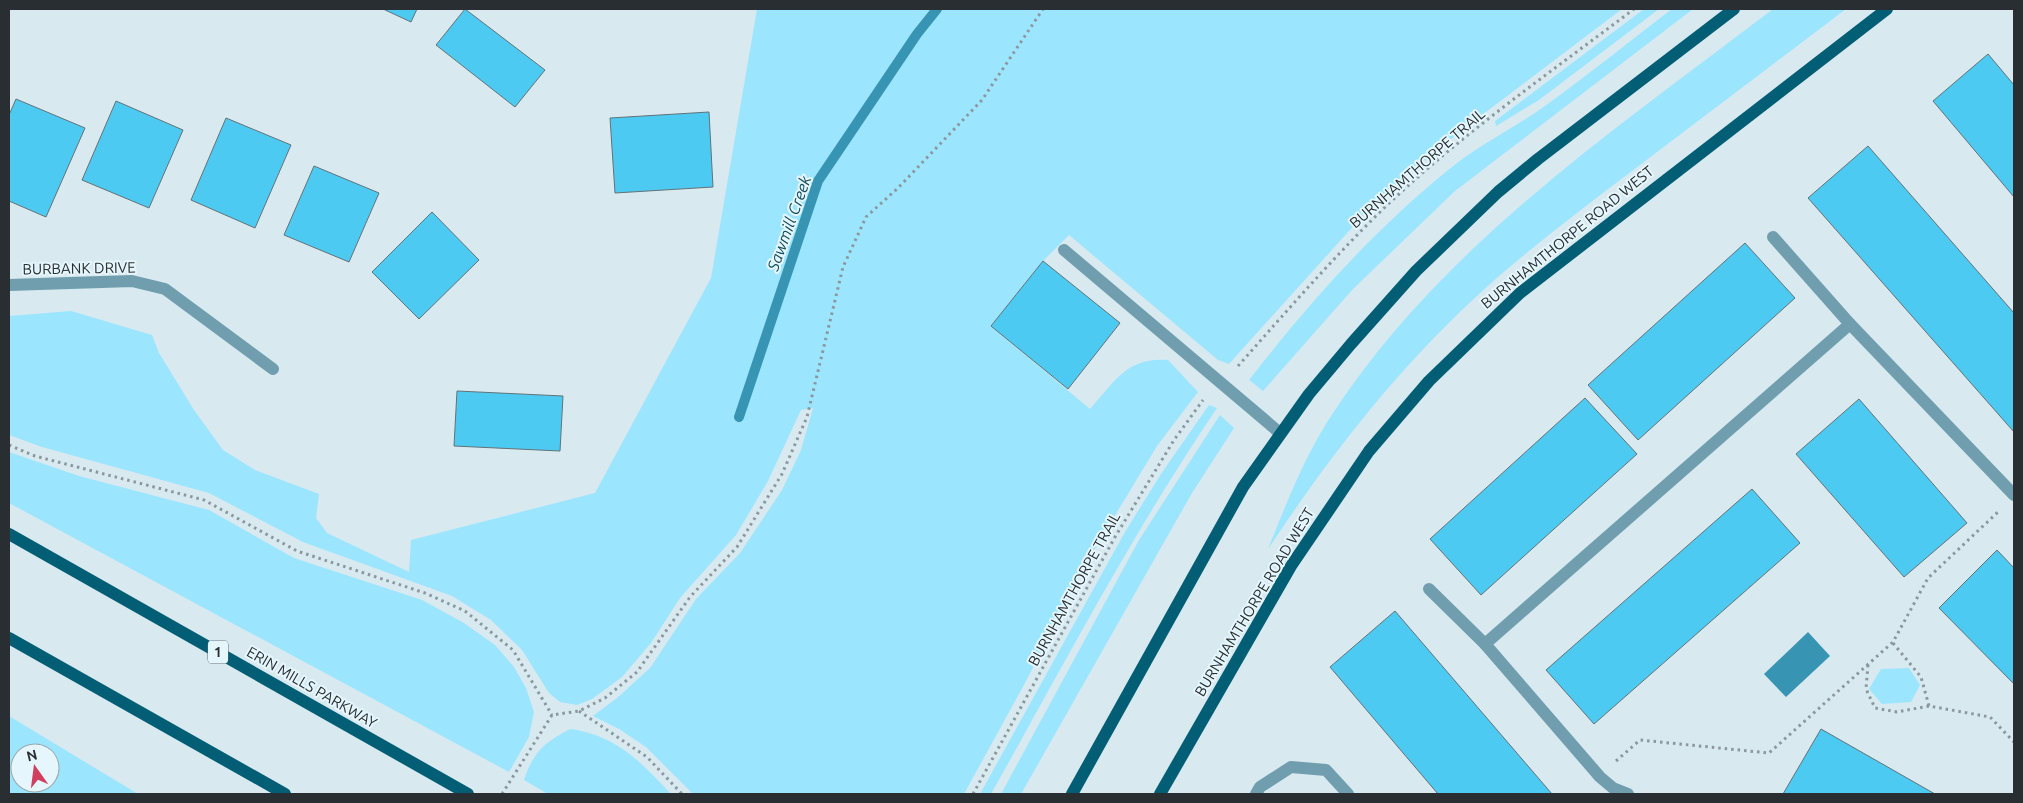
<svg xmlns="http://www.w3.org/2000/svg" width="2023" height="803" viewBox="0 0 2023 803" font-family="Ubuntu,sans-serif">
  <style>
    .green { fill: #9ce5ff; fill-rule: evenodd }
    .water { fill: #3795b3 }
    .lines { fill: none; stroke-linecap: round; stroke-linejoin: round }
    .stream { stroke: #3795b3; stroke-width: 10 }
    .building { fill: #4dcaf1; stroke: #637278 }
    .path { stroke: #8b979c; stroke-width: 3; stroke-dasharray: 2.5 4; stroke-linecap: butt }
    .minor { stroke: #709eae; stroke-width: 12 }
    .major { stroke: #015e75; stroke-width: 12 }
    .labels { text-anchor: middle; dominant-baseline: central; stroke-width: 4; stroke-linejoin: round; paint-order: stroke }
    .shield { fill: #e5f7fd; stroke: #616a6e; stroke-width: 1 }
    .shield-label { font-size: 14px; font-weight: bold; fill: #282e31 }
    .street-label { font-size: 15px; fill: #282e31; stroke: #e5f7fd }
    .water-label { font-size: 16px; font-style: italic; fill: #164b5b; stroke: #e5f7fd }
  </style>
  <rect width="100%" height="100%" fill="#d8e9f0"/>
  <g class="green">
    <path d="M757,9h865l-152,115 -60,48 -43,39 -138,153 -11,-4 -149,-125 -26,26 -52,65 99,83c25,-28 37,-52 78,-49l30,32 -41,54 -72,119 -60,118 -61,111h-271l-47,-47 -27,-18 -26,-13 24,-18 33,-30 46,-69 44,-46 42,-63 19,-40 12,-42 -12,2 -33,71 -32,54 -56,63 -29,45 -29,34 -30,22 -15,6 -17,-3 -11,-9 -27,-43 -31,-30 -39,-24 -149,-54 -94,-49 -167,-46 -33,-12v-119l62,-5 81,24 7,18 35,57 29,40 32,20 64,24 -3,24 11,15 82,39 2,-32 184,-47 116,-215z"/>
    <path d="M1644,9h15l-120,91 -43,26 -1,-5z"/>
    <path d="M1672,9h21l-238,182 -102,98 -90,102 -14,-11c59,-76 123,-148 198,-209 31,-26 66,-42 98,-65 43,-31 85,-65 127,-97z"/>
    <path d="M1773,9h73c-71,54 -143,108 -214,162 -58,44 -117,88 -170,139 -75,72 -137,153 -194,239 19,-47 37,-94 65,-136 111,-169 283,-284 440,-404z"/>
    <path d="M1209,405l8,3c-84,124 -153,256 -226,386h-11l145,-262 36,-58z"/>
    <path d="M1220,415l14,13 -42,65 -171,301h-20l138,-254z"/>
    <path d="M9,452l70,24 130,34 85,48 128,42 42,23 31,22 19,22 12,21 8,24 -5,25 -20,35 -500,-269z"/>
    <path d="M1909,668l11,17 -9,17 -29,2 -13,-15 12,-20z"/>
    <path d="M9,716l129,78h-129zM20,753h30v30h-30z"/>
    <path d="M570,729c46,6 71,33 101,65h-123l-24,-14c9,-28 21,-38 46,-51z"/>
  </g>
  <path class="water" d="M1808,632l22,24 -44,41 -22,-23z"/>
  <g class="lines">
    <path class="stream" d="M739,417l79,-236 99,-147 20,-25"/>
  </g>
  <g class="building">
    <path d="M383,9h34l-6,13z"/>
    <path d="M465,9l80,61 -30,37 -79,-62z"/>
    <path d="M1988,54l26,31v112l-81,-96z"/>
    <path d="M16,99l69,29 -39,89 -37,-16v-86z"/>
    <path d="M116,101l67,29 -34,78 -67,-28z"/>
    <path d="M709,112l4,75 -98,6 -5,-75z"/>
    <path d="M226,118l65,27 -36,83 -64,-28z"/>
    <path d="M1868,146l146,167v119l-206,-234z"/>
    <path d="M314,166l65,27 -30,69 -65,-27z"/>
    <path d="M432,212l47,48 -60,59 -47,-47z"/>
    <path d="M1745,243l50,55 -157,142 -50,-55z"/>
    <path d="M1043,261l77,62 -52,66 -77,-63z"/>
    <path d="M457,391l106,5 -3,55 -106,-5z"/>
    <path d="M1585,398l52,56 -156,141 -51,-56z"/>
    <path d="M1859,399l108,124 -63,54 -108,-123z"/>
    <path d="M1752,489l48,54 -206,181 -48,-54z"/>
    <path d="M1997,550l17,18v116l-75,-76z"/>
    <path d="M1395,611l157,183h-114l-108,-127z"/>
    <path d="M1821,729l114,65h-152z"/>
  </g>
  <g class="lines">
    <g class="path">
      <path d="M1238,366c47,-53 93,-106 144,-156 77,-74 166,-136 252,-201"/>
      <path d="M9,445l26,11 169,44 93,51 128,42 40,18 48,39 39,65"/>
      <path d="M1893,643l28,34 8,29 61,11 24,25"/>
      <path d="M1868,665l-2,24 9,19 22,4 32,-6"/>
      <path d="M579,711l68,46 35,37"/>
      <path d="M1616,761l24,-21 129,13 124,-111 35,-64 71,-67"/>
      <path d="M502,794l50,-79 27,-4 26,-13 32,-26 53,-75 47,-50 45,-73 25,-57 36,-150 23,-50 32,-29 84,-88 61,-91"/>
      <path d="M973,794l142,-257 59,-97 29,-40"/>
    </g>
    <g class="minor">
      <path d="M1773,237l77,87"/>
      <path d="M1064,250l216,183"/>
      <path d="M9,285l123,-4 33,8 108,80"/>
      <path d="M1429,589l56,55"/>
      <path d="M1256,794l4,-7 31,-20 35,3 22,24"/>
      <path d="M1628,794l-15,-6 -13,-11 -115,-133 365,-320 164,171"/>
    </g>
    <g class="major">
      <path d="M9,534l459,260"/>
      <path d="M9,638l276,156"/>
      <path d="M1072,794l171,-307 66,-93 42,-50 65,-73 82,-79 40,-33 196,-150"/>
      <path d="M1160,794l131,-228 78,-115 60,-70 91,-88 367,-284"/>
    </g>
  </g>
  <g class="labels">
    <rect class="shield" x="208" y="640.5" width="20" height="23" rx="4"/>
    <g class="shield-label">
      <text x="218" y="652">1</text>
    </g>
    <g class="street-label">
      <text transform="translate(1417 168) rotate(-41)">BURNHAMTHORPE TRAIL</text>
      <text transform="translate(1567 237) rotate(-39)">BURNHAMTHORPE ROAD WEST</text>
      <text transform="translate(79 268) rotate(-1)">BURBANK DRIVE</text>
      <text transform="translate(1074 589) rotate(-61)">BURNHAMTHORPE TRAIL</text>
      <text transform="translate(1254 602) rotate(-59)">BURNHAMTHORPE ROAD WEST</text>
      <text transform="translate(312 687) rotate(30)">ERIN MILLS PARKWAY</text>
    </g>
    <g class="water-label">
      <text transform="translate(789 223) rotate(-70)">Sawmill Creek</text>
    </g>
  </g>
  <rect width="2023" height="803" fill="none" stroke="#282e31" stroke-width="20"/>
  <g transform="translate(35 768) rotate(346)"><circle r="24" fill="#e5f7fd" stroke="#99a7ab"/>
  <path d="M0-4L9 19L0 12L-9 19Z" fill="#d0405e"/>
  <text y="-8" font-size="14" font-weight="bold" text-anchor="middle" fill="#282e31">N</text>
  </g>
</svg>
